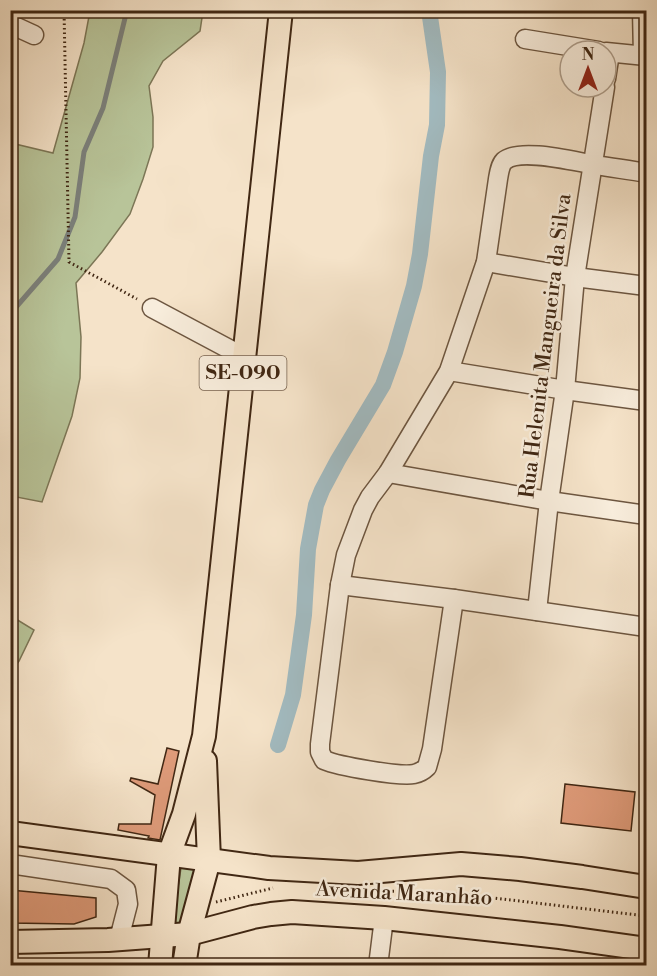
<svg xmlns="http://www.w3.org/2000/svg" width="657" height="976" viewBox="0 0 657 976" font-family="'Libre Bodoni',serif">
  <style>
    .green { fill: #b8c499; stroke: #7c7656; stroke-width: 1.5 }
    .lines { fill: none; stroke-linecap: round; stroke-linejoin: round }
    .stream { stroke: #7b807b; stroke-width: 5 }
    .canal { stroke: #a2bbc1; stroke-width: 16 }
    .building { fill: #df9b7a; stroke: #402713; stroke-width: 1.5 }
    .minor-casing { stroke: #6d5640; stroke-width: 21 }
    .major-casing { stroke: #402713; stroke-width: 26 }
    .path { stroke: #402713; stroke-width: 3; stroke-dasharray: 1.5 3; stroke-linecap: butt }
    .minor { stroke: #f8eddc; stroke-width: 18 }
    .major { stroke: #f5e3c9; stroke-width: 22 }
    .labels { text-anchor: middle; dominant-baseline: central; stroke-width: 5; stroke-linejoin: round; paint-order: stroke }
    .shield { fill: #f8eddc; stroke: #77624f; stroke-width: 1.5 }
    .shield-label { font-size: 20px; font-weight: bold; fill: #402713 }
    .street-label { font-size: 21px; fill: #402713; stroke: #f8eddc }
  </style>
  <rect width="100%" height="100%" fill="#f5e3c9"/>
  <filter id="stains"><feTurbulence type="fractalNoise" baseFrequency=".00333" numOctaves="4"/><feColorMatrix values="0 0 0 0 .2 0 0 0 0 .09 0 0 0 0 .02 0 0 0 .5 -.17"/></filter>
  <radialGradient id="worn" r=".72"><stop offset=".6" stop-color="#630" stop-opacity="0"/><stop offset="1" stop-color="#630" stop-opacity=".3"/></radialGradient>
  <g class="green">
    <path d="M90,11h113l-3,20 -37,30 -14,25 4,31v30l-10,32 -13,35 -28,38 -26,31 5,54 -1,41 -8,38 -30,86 -31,-6v-353l42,10 31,-110z"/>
    <path d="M11,616l23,14 -15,31 -8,11z"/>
    <path d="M182,862l18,3 -15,60h-13z"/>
  </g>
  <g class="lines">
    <path class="stream" d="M10,314l48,-55 17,-42 9,-65 19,-44 24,-98"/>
    <path class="canal" d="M278,745l15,-50 11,-80 4,-66 8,-44 6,-15 16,-30 45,-75 12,-33 19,-66 6,-32 11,-98 6,-31 1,-53 -9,-62"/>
  </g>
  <g class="building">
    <path d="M167,748l12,3 -19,89 -12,-2 1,-2 -31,-6 1,-6h32l4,-29 -25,-14 1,-3 27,6z"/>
    <path d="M565,784l70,8 -4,39 -70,-8z"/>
    <path d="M10,890l86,8v19l-22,7 -64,-1z"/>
  </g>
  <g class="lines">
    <g class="minor-casing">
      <g id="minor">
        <path d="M642,10l1,46"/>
        <path d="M10,24l24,11"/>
        <path d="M525,39l74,12"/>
        <path d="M606,52l40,4"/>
        <path d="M606,79l4,-26"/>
        <path d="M486,262l89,15 71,9"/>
        <path d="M152,308l92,49"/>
        <path d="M449,371l116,19 81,11"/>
        <path d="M388,473l161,28 97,14"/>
        <path d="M340,585l114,14 192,28"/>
        <path d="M454,599l-22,150 -5,18c-4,4 -8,6 -13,7 -14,3 -76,-8 -90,-14l-4,-8v-8l20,-159 6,-30 17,-45 7,-13 18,-24 61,-102 37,-109 12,-83c1,-6 2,-14 6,-18 16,-14 72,1 92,4 17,3 34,5 50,8"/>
        <path d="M537,611l12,-110 16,-111 10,-113 30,-190"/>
        <path d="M10,864l101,15 15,11 2,14 -9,35"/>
        <path d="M378,966l6,-48"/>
      </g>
    </g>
    <g class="major-casing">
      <g id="major">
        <path d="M10,833l259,35 89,5 103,-9 59,5 62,8 64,10"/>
        <path d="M10,942l98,-2 81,-6 64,-17 18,-3 21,-2 92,6 176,19 86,12"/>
        <path d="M160,966l9,-111 15,-41 20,-78 77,-726"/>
        <path d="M184,966l5,-32 20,-74 -4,-99"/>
      </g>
    </g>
    <g class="path">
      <path d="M64,10l5,252 68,37"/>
      <path d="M388,891l72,3 186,22"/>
      <path d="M216,902l57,-14"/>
    </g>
    <use href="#minor" class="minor"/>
    <use href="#major" class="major"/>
  </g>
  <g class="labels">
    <rect class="shield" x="199.5" y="356" width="87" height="34" rx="4.5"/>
    <g class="shield-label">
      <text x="243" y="373">SE-090</text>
    </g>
    <g class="street-label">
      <text transform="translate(546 346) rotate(-83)">Rua Helenita Mangueira da Silva</text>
      <text transform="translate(404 894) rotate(3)">Avenida Maranhão</text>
    </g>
  </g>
  <rect width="657" height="976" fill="none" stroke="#f5e3c9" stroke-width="36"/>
  <rect x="12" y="12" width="633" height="952" fill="none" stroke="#402713" stroke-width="3"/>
  <rect x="18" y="18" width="621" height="940" fill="none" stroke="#402713" stroke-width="1.5"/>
  <g transform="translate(588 69)"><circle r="28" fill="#f8eddc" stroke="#ae9e8c" stroke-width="1.5"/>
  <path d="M0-4.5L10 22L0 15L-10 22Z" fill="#8f2418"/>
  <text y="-9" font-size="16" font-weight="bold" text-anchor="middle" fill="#402713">N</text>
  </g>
  <rect width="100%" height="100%" filter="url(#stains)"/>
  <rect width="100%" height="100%" fill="url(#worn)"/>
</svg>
